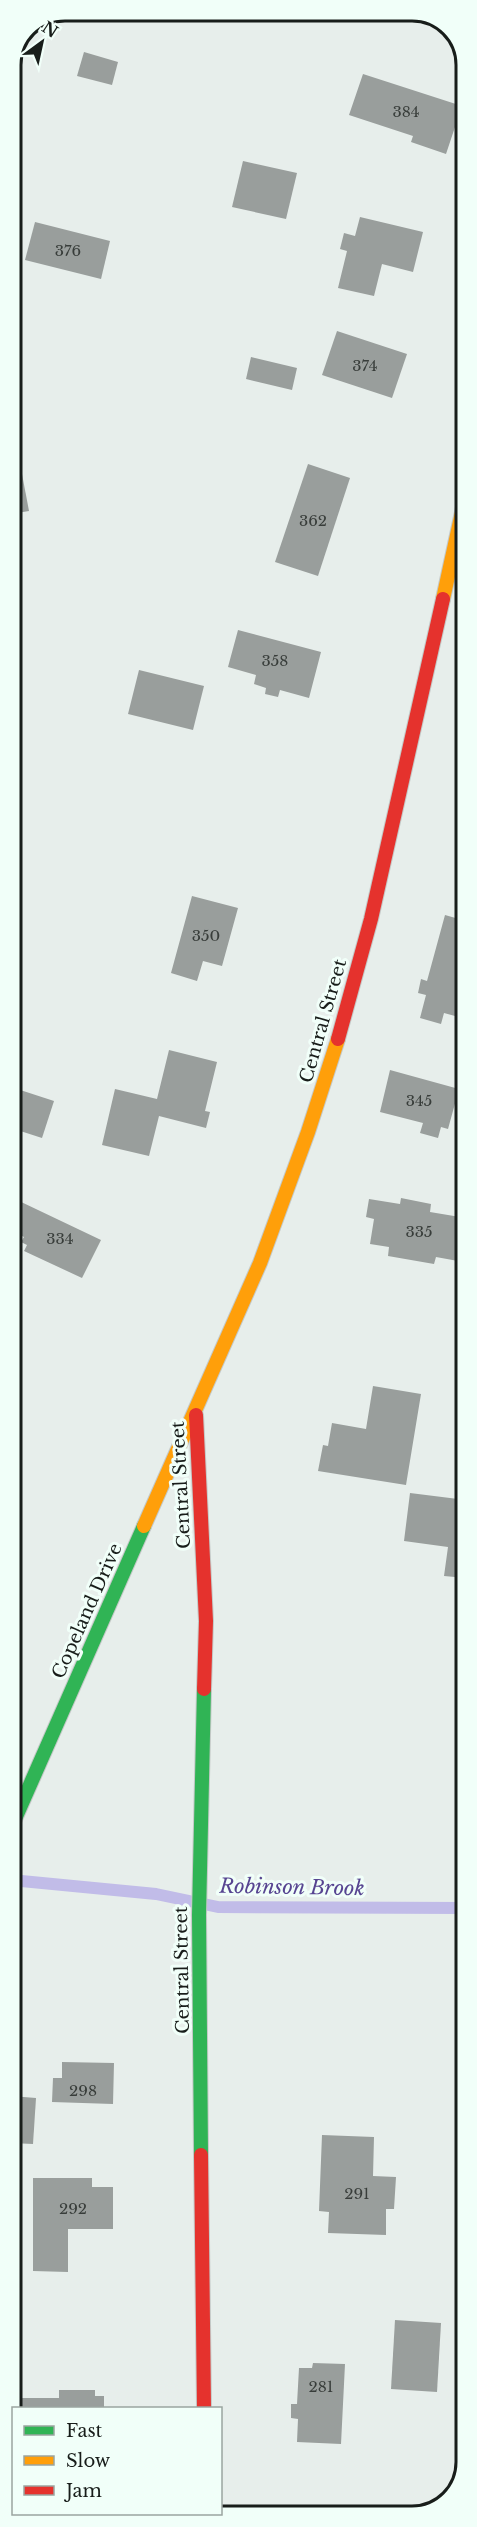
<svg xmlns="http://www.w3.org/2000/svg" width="477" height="2527" viewBox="0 0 477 2527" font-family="'Libre Baskerville',serif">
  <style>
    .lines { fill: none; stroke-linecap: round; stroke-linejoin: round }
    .stream { stroke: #c1bce8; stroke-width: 12 }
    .building { fill: #999e9c }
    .fast-casing { stroke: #c4c9c7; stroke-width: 16 }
    .slow-casing { stroke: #c4c9c7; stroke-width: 16 }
    .jam-casing { stroke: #c4c9c7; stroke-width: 16 }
    .fast { stroke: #30b455; stroke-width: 14 }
    .slow { stroke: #ff9f0a; stroke-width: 14 }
    .jam { stroke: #e5322d; stroke-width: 14 }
    .labels { text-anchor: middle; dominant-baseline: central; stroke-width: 6; stroke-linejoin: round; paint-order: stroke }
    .number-label { font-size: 15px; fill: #383d3a }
    .street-label { font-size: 18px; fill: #181d1a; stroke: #f1fff9 }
    .water-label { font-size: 20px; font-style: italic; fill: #574591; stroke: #f1fff9 }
    .rim { fill: none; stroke: #181d1a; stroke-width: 3 }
  </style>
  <rect width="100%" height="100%" fill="#e7eeeb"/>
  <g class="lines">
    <path class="stream" d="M11,1880l145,14 62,13 248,1"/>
  </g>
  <g class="building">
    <path d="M84,52l34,10 -6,23 -35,-9z"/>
    <path d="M363,74l99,32 -16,48 -35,-12 2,-6 -64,-21z"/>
    <path d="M243,161l54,12 -11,46 -54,-12z"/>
    <path d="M360,217l63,15 -10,40 -31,-8 -8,32 -36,-8 9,-37 -7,-2 4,-16 11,3z"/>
    <path d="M35,222l75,19 -9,38 -76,-19z"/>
    <path d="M11,233l7,3 -7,22z"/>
    <path d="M337,331l70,23 -15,44 -70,-23z"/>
    <path d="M251,357l46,11 -5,22 -46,-11z"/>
    <path d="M19,458l10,53 -18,3v-54z"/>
    <path d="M308,464l42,14 -32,98 -43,-14z"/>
    <path d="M238,630l83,22 -12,46 -29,-8 -2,7 -13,-3 1,-6 -12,-4 2,-9 -28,-8z"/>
    <path d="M139,670l65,16 -11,44 -65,-16z"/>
    <path d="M192,896l46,12 -16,58 -19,-5 -6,20 -26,-8z"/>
    <path d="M11,905l6,1 -3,22h-3z"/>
    <path d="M445,915l21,6v98l-22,-6 -3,11 -21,-6 6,-23 -8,-2 3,-14 6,2z"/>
    <path d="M169,1050l48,12 -12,49 5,1 -4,16 -47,-12 -10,40 -47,-11 13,-56 42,10z"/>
    <path d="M390,1070l69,19 -11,40 -7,-2 -3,11 -18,-5 3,-10 -43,-11z"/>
    <path d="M11,1087l43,14 -12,37 -31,-10z"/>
    <path d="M401,1198l30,6 -1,8 36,6v38l-7,-1 -1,6 -22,-4 -2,7 -46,-8 1,-9 -19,-3 4,-25 -8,-2 3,-18 31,5z"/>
    <path d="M17,1200l84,40 -19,38 -58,-27 3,-6 -6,-3 3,-5 -13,-7v-17z"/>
    <path d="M373,1386l48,8 -15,91 -88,-14 5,-26 5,1 4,-23 34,6z"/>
    <path d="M410,1493l56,7v78l-22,-2 4,-29 -44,-6z"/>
    <path d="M62,2062l52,1 -1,41 -61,-2 1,-24h9z"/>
    <path d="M11,2096l25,2 -3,46 -22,-1z"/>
    <path d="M322,2135l52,2 -1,39 23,1 -2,32h-8v26l-58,-2 1,-21 -10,-1z"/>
    <path d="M33,2178h59v9h21v42h-45v43l-35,-1z"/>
    <path d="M395,2320l46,3 -4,69 -46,-3z"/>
    <path d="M313,2363l32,1 -4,80 -44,-2 1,-23 -7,-1v-14h6l2,-36h13z"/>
    <path d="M59,2390h36v6h9v12h-83v-10h38z"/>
    <path d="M57,2514h51v2h-50z"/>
  </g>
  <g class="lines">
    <g class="fast-casing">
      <g id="fast">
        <path d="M11,1828l133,-302"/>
        <path d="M201,2155l-2,-240 5,-226"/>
      </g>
    </g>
    <g class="slow-casing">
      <g id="slow">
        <path d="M443,599l23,-105"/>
        <path d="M144,1526l116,-263 48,-131 30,-93"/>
        <path d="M205,2514v2"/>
      </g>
    </g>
    <g class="jam-casing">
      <g id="jam">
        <path d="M338,1039l33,-120 72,-320"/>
        <path d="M196,1415l10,206 -2,68"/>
        <path d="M201,2155l3,253"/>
      </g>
    </g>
    <use href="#fast" class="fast"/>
    <use href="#slow" class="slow"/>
    <use href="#jam" class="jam"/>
  </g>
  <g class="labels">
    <g class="number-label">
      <text x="406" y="111">384</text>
      <text x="68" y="250">376</text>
      <text x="365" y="365">374</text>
      <text x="313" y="520">362</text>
      <text x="275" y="660">358</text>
      <text x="206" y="935">350</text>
      <text x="419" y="1100">345</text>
      <text x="419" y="1231">335</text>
      <text x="60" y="1238">334</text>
      <text x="83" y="2090">298</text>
      <text x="357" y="2193">291</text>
      <text x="73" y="2208">292</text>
      <text x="321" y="2386">281</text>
    </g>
    <g class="street-label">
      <text transform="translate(323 1021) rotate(-74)">Central Street</text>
      <text transform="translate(181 1485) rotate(-93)">Central Street</text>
      <text transform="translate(87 1611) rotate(-66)">Copeland Drive</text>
      <text transform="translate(182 1970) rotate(-91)">Central Street</text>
    </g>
    <g class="water-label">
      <text transform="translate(292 1887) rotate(1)">Robinson Brook</text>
    </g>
  </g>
  <path d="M0 0H477V2527H0ZM65 21H412A44 44 0 0 1 456 65V2462A44 44 0 0 1 412 2506H65A44 44 0 0 1 21 2462V65A44 44 0 0 1 65 21Z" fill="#f1fff9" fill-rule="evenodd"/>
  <path class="rim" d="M65 21H412A44 44 0 0 1 456 65V2462A44 44 0 0 1 412 2506H65A44 44 0 0 1 21 2462V65A44 44 0 0 1 65 21Z"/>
  <rect x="12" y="2407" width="210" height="108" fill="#f1fff9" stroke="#9aa5a0" stroke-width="1.5"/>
  <rect x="24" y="2426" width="30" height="9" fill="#30b455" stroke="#9aa5a0" stroke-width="1.5"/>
  <text x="66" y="2437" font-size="18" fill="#181d1a">Fast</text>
  <rect x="24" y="2456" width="30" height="9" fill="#ff9f0a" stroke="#9aa5a0" stroke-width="1.5"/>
  <text x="66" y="2467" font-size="18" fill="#181d1a">Slow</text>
  <rect x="24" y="2486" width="30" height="9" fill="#e5322d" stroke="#9aa5a0" stroke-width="1.5"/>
  <text x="66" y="2497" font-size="18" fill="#181d1a">Jam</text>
  <g transform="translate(42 42) rotate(33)" stroke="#f1fff9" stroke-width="4.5" paint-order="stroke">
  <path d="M0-4.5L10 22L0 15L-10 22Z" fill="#181d1a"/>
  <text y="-9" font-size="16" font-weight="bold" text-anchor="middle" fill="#181d1a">N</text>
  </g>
</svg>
